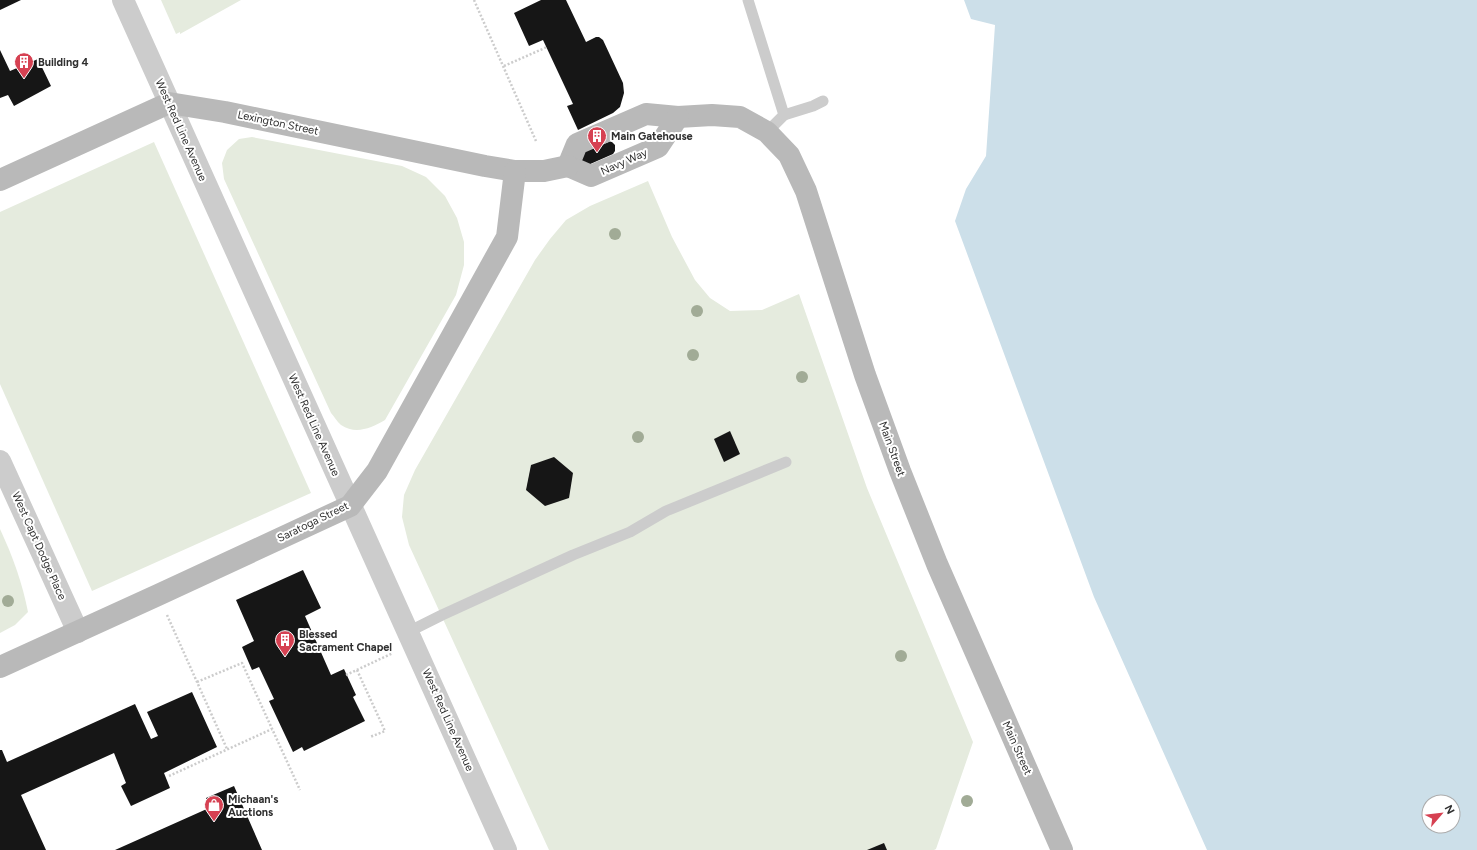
<svg xmlns="http://www.w3.org/2000/svg" width="1477" height="850" viewBox="0 0 1477 850" font-family="Figtree,sans-serif">
  <style>
    .green { fill: #e5ebde }
    .water { fill: #ccdfe9; fill-rule: evenodd }
    .building { fill: #161616 }
    .lines { fill: none; stroke-linecap: round; stroke-linejoin: round }
    .path { stroke: #ccc; stroke-width: 2.5; stroke-dasharray: 2 2; stroke-linecap: butt }
    .lane { stroke: #ccc; stroke-width: 11 }
    .street { stroke: #ccc; stroke-width: 22 }
    .secondary { stroke: #b9b9b9; stroke-width: 22 }
    .tree { fill: #a1ab96 }
    .labels { text-anchor: middle; dominant-baseline: central; stroke-width: 4; stroke-linejoin: round; paint-order: stroke }
    .poi-label { font-size: 11px; font-weight: bold; fill: #2f2f2f; stroke: #fff; text-anchor: start }
    .street-label { font-size: 11px; fill: #2f2f2f; stroke: #fff }
  </style>
  <rect width="100%" height="100%" fill="#fff"/>
  <g class="green">
    <path d="M161,0h80l-61,34v-2l-4,2z"/>
    <path d="M252,137l150,29 24,11 19,19 12,22 7,24v23l-8,30 -71,125c-14,8 -29,15 -44,5 -4,-3 -7,-9 -10,-12l-107,-234 -2,-16 5,-13 12,-11z"/>
    <path d="M154,142l157,351 -219,98 -92,-207v-172z"/>
    <path d="M648,181l24,56 23,43 15,18 20,13 32,-1 37,-16 68,194 106,254 -37,107 -2,1h-385l-140,-305 -7,-28 2,-22 11,-25 120,-210 15,-21 16,-19 24,-14z"/>
    <path d="M0,529c13,28 22,53 28,83l-13,13 -15,8z"/>
  </g>
  <path class="water" d="M964,0h513v850h-270l-113,-253 -139,-376 11,-32 20,-33 9,-131 -24,-6zM1429,802h24v24h-24z"/>
  <g class="building">
    <path d="M0,0h21l-21,10z"/>
    <path d="M541,0h25l20,42 10,-5h3l4,3 20,43 1,10 -4,14 -7,6 -35,17 -11,-24 6,-2 -30,-64 -14,6 -15,-33z"/>
    <path d="M0,50l10,21 28,-12 13,27 -37,20 -6,-11 -8,3z"/>
    <path d="M611,141l4,4v6l-2,3 -25,11 -6,-1 -1,-11z"/>
    <path d="M730,431l10,23 -16,8 -10,-23z"/>
    <path d="M554,457l19,16 -4,25 -24,8 -19,-16 5,-25z"/>
    <path d="M303,570l18,38 -16,8 26,59 13,-6 12,26 -3,2 12,24 -61,30 -2,-4 -9,5 -24,-51 5,-2 -15,-32 -7,3 -10,-23 12,-6 -18,-41z"/>
    <path d="M192,692l25,55 -53,26 6,15 -39,18 -10,-20 5,-3 -12,-30 -93,42 25,55h-46v-100h2l5,12 128,-58 16,35 7,-3 -11,-24z"/>
    <path d="M234,786l28,64h-147l94,-42 -3,-10z"/>
    <path d="M884,843l3,7h-20z"/>
  </g>
  <g class="lines">
    <g class="path">
      <path d="M474,0l62,141"/>
      <path d="M504,66l43,-19"/>
      <path d="M167,615l60,134"/>
      <path d="M357,670l28,61 -15,6"/>
      <path d="M346,675l47,-22"/>
      <path d="M197,682l45,-19 58,127"/>
      <path d="M169,776l103,-47"/>
    </g>
    <g class="lane">
      <path d="M748,0l36,115 -17,17"/>
      <path d="M784,115l29,-9 10,-5"/>
      <path d="M408,632l34,-17 131,-60 57,-23 36,-21 120,-49"/>
    </g>
    <g class="street">
      <path d="M123,0l383,850"/>
      <path d="M0,461l78,171"/>
    </g>
    <g class="secondary">
      <path d="M568,166l9,-22 69,-30 32,3 34,-2 28,2 27,15 22,23 17,36 59,184 35,96 37,93 125,286"/>
      <path d="M568,166l23,10 67,-29 20,-30"/>
      <path d="M0,180l169,-77 56,9 260,54 30,5h29l24,-5"/>
      <path d="M0,667l158,-72 192,-89 27,-35 130,-234 8,-66"/>
    </g>
  </g>
  <g class="tree">
    <circle cx="615" cy="234" r="6"/>
    <circle cx="697" cy="311" r="6"/>
    <circle cx="693" cy="355" r="6"/>
    <circle cx="802" cy="377" r="6"/>
    <circle cx="638" cy="437" r="6"/>
    <circle cx="8" cy="601" r="6"/>
    <circle cx="901" cy="656" r="6"/>
    <circle cx="967" cy="801" r="6"/>
  </g>
  <defs>
    <g id="building-pin" transform="scale(1)"><path d="M0 17L-7.5 6A9.5 9.5 0 1 1 7.5 6Z" fill="#d64152" stroke="#fff"/><path d="M-4-6H4V6H1V3H-1V6H-4ZM-2.5-4.3h1.7v1.8h-1.7ZM.8-4.3h1.7v1.8H.8ZM-2.5-1h1.7V.8h-1.7ZM.8-1h1.7V.8H.8Z" fill="#fff"/></g>
    <g id="shop-pin" transform="scale(1)"><path d="M0 17L-7.5 6A9.5 9.5 0 1 1 7.5 6Z" fill="#d64152" stroke="#fff"/><path d="M-5-2.5h2.3a2.7 3.5 0 0 1 5.4 0H5L5.5 6h-11ZM-1.5-2.5h3a1.5 2.3 0 0 0-3 0Z" fill="#fff"/></g>
  </defs>
  <g fill-rule="evenodd">
    <use href="#building-pin" x="24" y="62"/>
    <use href="#building-pin" x="597" y="136"/>
    <use href="#building-pin" x="285" y="640"/>
    <use href="#shop-pin" x="214" y="805"/>
  </g>
  <g class="labels">
    <g class="poi-label">
      <text x="38" y="62">Building 4</text>
      <text x="611" y="136">Main Gatehouse</text>
      <text x="299" y="634">Blessed<tspan x="299" dy="13">Sacrament Chapel</tspan></text>
      <text x="228" y="799">Michaan's<tspan x="228" dy="13">Auctions</tspan></text>
    </g>
    <g class="street-label">
      <text transform="translate(278 123) rotate(12)">Lexington Street</text>
      <text transform="translate(181 130) rotate(66)">West Red Line Avenue</text>
      <text transform="translate(624 162) rotate(-24)">Navy Way</text>
      <text transform="translate(314 425) rotate(66)">West Red Line Avenue</text>
      <text transform="translate(892 449) rotate(70)">Main Street</text>
      <text transform="translate(313 522) rotate(-26)">Saratoga Street</text>
      <text transform="translate(39 546) rotate(66)">West Capt Dodge Place</text>
      <text transform="translate(448 720) rotate(66)">West Red Line Avenue</text>
      <text transform="translate(1017 748) rotate(66)">Main Street</text>
    </g>
  </g>
  <g transform="translate(1441 814) rotate(62)"><circle r="19" fill="#ffffff" stroke="#acacac"/>
  <path d="M0-3L7 15L0 10L-7 15Z" fill="#d64152"/>
  <text y="-6" font-size="11" font-weight="bold" text-anchor="middle" fill="#2f2f2f">N</text>
  </g>
</svg>
